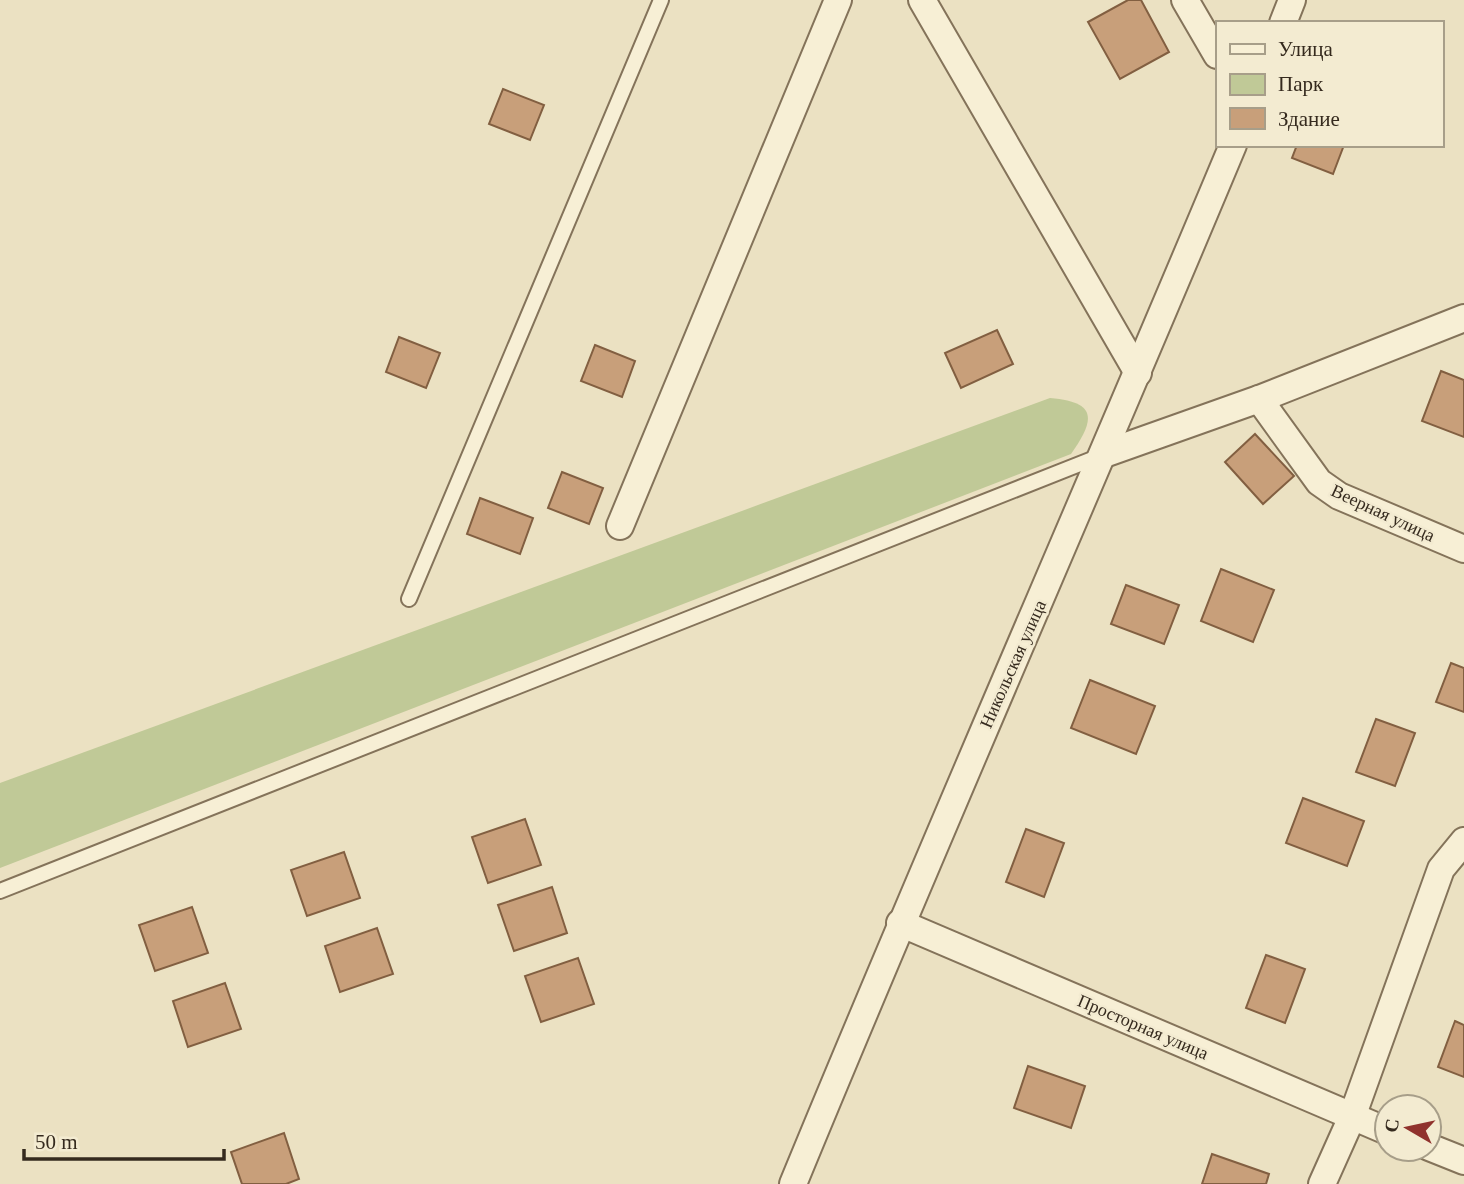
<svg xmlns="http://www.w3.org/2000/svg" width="1464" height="1184" viewBox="0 0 1464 1184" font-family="Georgia,serif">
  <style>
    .green { fill: #c0c997 }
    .building { fill: #c89f7a; stroke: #825f41; stroke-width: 2 }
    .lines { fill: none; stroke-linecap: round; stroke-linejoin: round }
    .service-casing { stroke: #84735a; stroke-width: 18 }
    .minor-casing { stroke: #84735a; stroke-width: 30 }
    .service { stroke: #f7efd5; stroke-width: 14 }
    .minor { stroke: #f7efd5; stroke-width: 26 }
    .labels { text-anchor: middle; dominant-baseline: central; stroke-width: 5; stroke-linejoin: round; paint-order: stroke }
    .street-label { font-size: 18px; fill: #352a1e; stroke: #f3ebd1 }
  </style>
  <rect width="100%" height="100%" fill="#ebe1c2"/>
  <path class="green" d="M1050,398c48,4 45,22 21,56l-1071,414v-85z"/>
  <g class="building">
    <path d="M1128,0h13l28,52 -49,27 -32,-57z"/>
    <path d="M503,89l41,16 -14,35 -41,-16z"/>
    <path d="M1297,145h47l-11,29 -41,-16z"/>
    <path d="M997,330l16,34 -52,24 -16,-35z"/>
    <path d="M399,337l41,16 -14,35 -40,-16z"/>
    <path d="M595,345l40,16 -13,36 -41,-16z"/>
    <path d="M1441,371l23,9v57l-42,-16z"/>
    <path d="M1255,434l39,42 -31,28 -38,-42z"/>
    <path d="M562,472l41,16 -14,36 -41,-16z"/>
    <path d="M480,498l53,20 -13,36 -53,-20z"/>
    <path d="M1221,569l53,21 -21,52 -52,-21z"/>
    <path d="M1126,585l53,20 -15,39 -53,-20z"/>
    <path d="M1451,663l13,5v44l-28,-10z"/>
    <path d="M1090,680l65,26 -19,48 -65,-26z"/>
    <path d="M1376,719l39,14 -20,53 -39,-14z"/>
    <path d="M1303,798l61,23 -17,45 -61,-23z"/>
    <path d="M525,819l16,46 -53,18 -16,-46z"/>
    <path d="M1026,829l38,14 -20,54 -38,-15z"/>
    <path d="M344,852l16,46 -53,18 -16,-46z"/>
    <path d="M552,887l15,46 -53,18 -16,-46z"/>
    <path d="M192,907l16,46 -53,18 -16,-46z"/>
    <path d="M377,928l16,46 -53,18 -15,-46z"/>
    <path d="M1266,955l39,14 -20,54 -39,-15z"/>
    <path d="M578,958l16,46 -53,18 -16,-46z"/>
    <path d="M225,983l16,46 -53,18 -15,-46z"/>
    <path d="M1455,1021l9,4v52l-26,-10z"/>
    <path d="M1028,1066l57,20 -14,42 -57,-20z"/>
    <path d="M284,1133l15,46 -13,5h-44l-11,-32z"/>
    <path d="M1212,1154l57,20 -3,10h-64z"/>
  </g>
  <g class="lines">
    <g class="service-casing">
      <g id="service">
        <path d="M409,599l252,-599"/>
        <path d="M0,891l1100,-435"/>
      </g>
    </g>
    <g class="minor-casing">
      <g id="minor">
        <path d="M922,0l216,373"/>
        <path d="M1185,0l32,55"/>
        <path d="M1283,23l9,-23"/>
        <path d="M1259,399l60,83 20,14 125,53"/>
        <path d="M1104,454l155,-55 205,-81"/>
        <path d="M620,526l218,-526"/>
        <path d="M900,923l487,208"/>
        <path d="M1429,1147l35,14"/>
        <path d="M793,1184c143,-348 295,-692 440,-1039"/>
        <path d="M1322,1184l30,-67 89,-248 23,-28"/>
      </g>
    </g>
    <use href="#service" class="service"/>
    <use href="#minor" class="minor"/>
  </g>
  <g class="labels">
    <g class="street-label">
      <text transform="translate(1383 513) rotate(25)">Веерная улица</text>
      <text transform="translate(1013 664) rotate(-66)">Никольская улица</text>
      <text transform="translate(1143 1027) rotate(23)">Просторная улица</text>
    </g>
  </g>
  <rect x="1216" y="21" width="228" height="126" fill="#f3ebd1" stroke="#a79e89" stroke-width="2"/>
  <rect x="1230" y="44" width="35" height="10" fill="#f7efd5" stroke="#a79e89" stroke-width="2"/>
  <text x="1278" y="56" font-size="21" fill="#352a1e">Улица</text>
  <rect x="1230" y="74" width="35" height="21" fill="#c0c997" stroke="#a79e89" stroke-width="2"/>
  <text x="1278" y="91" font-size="21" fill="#352a1e">Парк</text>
  <rect x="1230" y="108" width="35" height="21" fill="#c89f7a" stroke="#a79e89" stroke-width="2"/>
  <text x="1278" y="126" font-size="21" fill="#352a1e">Здание</text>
  <g transform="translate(1408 1128) rotate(279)"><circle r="33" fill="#f3ebd1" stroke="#a79e89" stroke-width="2"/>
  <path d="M0-5L12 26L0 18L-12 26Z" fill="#90322d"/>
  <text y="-10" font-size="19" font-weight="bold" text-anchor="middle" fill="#352a1e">С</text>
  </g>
  <path d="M24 1149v10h200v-10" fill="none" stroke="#352a1e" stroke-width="3.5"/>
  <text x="35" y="1149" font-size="21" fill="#352a1e" stroke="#f3ebd1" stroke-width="5" paint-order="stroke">50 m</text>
</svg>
